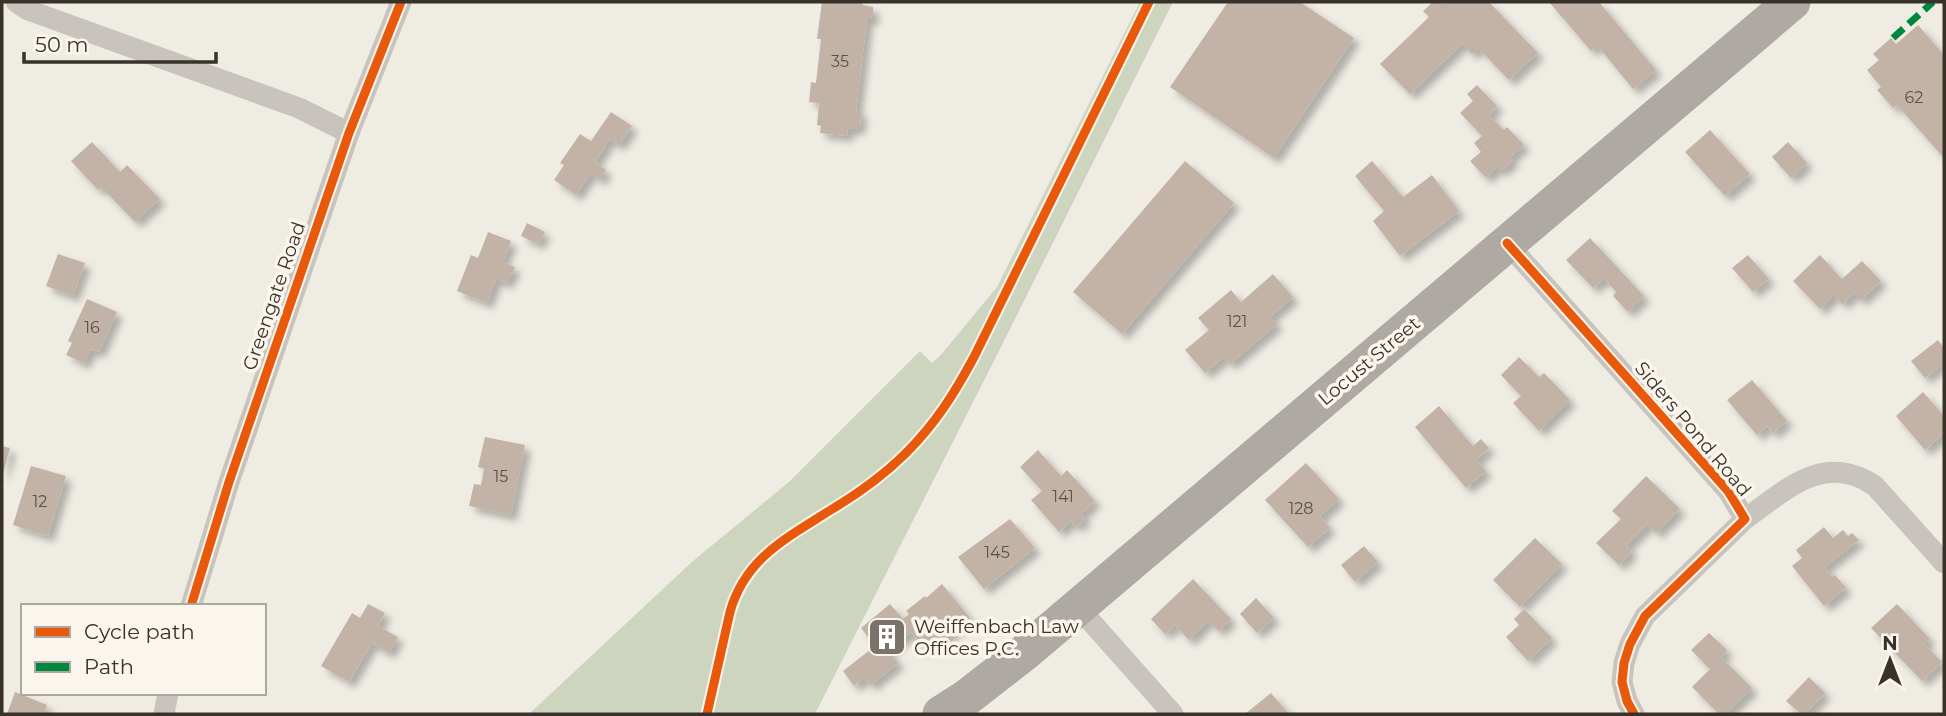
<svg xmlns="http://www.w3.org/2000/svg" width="1946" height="716" font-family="Montserrat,sans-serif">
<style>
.green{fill:#cdd5be}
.building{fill:#c2b3a6;filter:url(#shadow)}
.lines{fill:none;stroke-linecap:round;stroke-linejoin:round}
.street{stroke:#c8c3bc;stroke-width:21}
.highway{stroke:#aeaaa3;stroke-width:37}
.quiet{stroke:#00873e;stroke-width:7;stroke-dasharray:14 7;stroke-linecap:butt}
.cycleway-casing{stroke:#faf6ed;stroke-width:13}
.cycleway{stroke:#e8590c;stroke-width:9}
.labels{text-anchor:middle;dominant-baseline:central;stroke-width:7;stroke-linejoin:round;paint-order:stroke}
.number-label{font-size:16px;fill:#5b5249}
.street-label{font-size:19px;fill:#39322a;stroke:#faf6ed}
.poi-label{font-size:19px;fill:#39322a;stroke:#faf6ed;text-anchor:start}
</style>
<defs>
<filter id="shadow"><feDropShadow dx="6" dy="6" stdDeviation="3.5" flood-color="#0004"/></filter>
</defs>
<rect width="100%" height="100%" fill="#efece4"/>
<!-- green -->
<polygon class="green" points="1140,2 1173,2 1002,345 815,714 529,714 693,561 789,482 920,351 932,363 940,356 997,287"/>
<!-- building -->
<g class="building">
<polygon points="822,2 861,2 863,5 873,7 873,19 867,19 856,111 861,111 860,125 856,129 848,129 847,136 820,133 821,126 817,125 819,103 809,102 811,82 816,83 821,39 817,39"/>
<polygon points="1228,2 1300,2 1354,38 1274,158 1170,87"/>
<polygon points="1433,2 1440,2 1442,4 1445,2 1489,2 1538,53 1509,80 1478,48 1472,54 1462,44 1410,94 1380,64 1429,17 1423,11"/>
<polygon points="1549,2 1599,2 1656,70 1633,89 1597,45 1591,51"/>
<polygon points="1918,25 1944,55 1944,158 1897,105 1893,108 1877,90 1881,87 1867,70 1879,60 1873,54 1891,38 1896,44"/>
<polygon points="1477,85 1497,106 1489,115 1504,130 1507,127 1524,145 1510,157 1513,160 1501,171 1497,167 1486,178 1470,161 1481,152 1474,143 1482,136 1460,113 1473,101 1467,94"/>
<polygon points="611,112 632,126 619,145 610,139 595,162 606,170 600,180 591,173 576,195 554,180 564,165 560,163 580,134 591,141"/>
<polygon points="1710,130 1750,174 1725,196 1685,152"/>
<polygon points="92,142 120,172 127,165 160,199 135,222 101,187 98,190 71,161"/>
<polygon points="1788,142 1807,163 1791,178 1772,157"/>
<polygon points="1185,161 1234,203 1122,334 1073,292"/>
<polygon points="1372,161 1403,197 1432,175 1459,211 1400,256 1373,221 1384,211 1355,176"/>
<polygon points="527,223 545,232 538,244 521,236"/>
<polygon points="488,232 511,241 503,262 515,267 507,283 496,279 487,303 457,291 471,255 478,258"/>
<polygon points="1590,238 1644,296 1628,312 1613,296 1616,292 1604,278 1593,288 1566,260"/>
<polygon points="58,254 85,263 73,296 46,286"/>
<polygon points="1748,255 1769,279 1753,292 1732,268"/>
<polygon points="1820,255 1842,279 1862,261 1881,281 1861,300 1854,293 1842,304 1834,295 1820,309 1793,281"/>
<polygon points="1273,274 1293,297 1270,317 1277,324 1230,364 1224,357 1205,373 1185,350 1209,330 1198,318 1231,290 1241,302"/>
<polygon points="87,299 117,312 99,352 91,349 84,363 66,355 72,343 68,341"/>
<polygon points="1938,340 1944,348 1944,363 1925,378 1911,361"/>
<polygon points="1519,357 1539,377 1544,373 1570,400 1539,431 1513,403 1521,396 1501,375"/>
<polygon points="1752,380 1787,421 1773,433 1767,426 1757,435 1727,400"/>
<polygon points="1923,392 1944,416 1944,433 1925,450 1896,416"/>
<polygon points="1439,406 1473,446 1481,439 1489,448 1476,460 1486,471 1466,488 1415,427"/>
<polygon points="485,437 525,445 511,515 469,506 474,484 481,485 484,469 478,467"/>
<polygon points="2,446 10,448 3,474 2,474"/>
<polygon points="1038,450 1061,476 1067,470 1095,501 1081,514 1085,519 1076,527 1071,521 1059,532 1031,500 1042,491 1020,467"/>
<polygon points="1306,463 1339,499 1320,516 1330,528 1308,547 1265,500"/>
<polygon points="31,466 66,476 48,536 13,525"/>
<polygon points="1646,476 1680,509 1656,533 1648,524 1626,546 1632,551 1619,565 1596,543 1621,519 1612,511"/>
<polygon points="1010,519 1035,548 984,589 958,557"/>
<polygon points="1824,527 1833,538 1843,530 1848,536 1852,533 1859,540 1825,567 1832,577 1835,575 1846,588 1824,606 1792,566 1802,558 1796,550"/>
<polygon points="1535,538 1562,564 1520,607 1493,580"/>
<polygon points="1364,546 1378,562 1355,582 1341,565"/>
<polygon points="1193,579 1231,619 1219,631 1208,621 1189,640 1175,625 1165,634 1151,619"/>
<polygon points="942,584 970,618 937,644 934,641 924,649 911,632 888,650 898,663 871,685 864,678 854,686 843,671 875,646 861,628 890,604 903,619 909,614 906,611 925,596 926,598"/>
<polygon points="1256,598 1274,618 1257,633 1240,614"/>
<polygon points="368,604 385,613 378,626 398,637 389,653 372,643 349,682 321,666 352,613 360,618"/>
<polygon points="1897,604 1930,639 1924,644 1942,662 1922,681 1871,628"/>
<polygon points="1524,609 1552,638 1528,661 1506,637 1519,625 1514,619"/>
<polygon points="1709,633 1727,650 1721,657 1752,688 1726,714 1719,714 1692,687 1710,669 1691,650"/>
<polygon points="1809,677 1825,693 1805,714 1801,714 1786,701"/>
<polygon points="15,692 47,705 44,714 7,714"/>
<polygon points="1271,693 1289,714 1245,714"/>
</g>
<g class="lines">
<!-- street -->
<g class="street">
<polyline points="16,2 28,10 299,108 349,133"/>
<polyline points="1507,243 1728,491 1745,519 1645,616 1630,644 1624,663 1622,682 1627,701 1634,714"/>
<path d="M1745 519C1786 490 1824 451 1875 486L1944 563"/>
<polyline points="191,606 229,482 349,133 401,2"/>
<polyline points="1078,607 1173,714"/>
<polyline points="164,714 168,693"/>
</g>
<!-- highway -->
<polyline class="highway" points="941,714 966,698 1024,653 1792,2"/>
<!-- quiet -->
<polyline class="quiet" points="1893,38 1933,2"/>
<defs>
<g id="cycleway">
<polyline points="1507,243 1728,491 1745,519 1645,616 1630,644 1624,663 1622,682 1627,701 1634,714"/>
<polyline points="191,606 229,482 349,133 401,2"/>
<path d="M707 714 730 612C745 559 785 539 829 511 856 495 883 476 906 453 936 423 954 394 974 357L1149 2"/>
</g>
</defs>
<!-- cycleway casing -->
<use href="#cycleway" class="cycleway-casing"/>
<!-- cycleway -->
<use href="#cycleway" class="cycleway"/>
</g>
<!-- icons -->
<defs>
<symbol id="building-square" viewBox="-11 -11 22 22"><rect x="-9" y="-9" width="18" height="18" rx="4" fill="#79736b" stroke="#faf6ed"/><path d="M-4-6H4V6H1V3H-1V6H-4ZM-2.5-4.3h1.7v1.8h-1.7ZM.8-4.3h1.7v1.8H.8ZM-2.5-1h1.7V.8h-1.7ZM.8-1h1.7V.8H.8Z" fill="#fff"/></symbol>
</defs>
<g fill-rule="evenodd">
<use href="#building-square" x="865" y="615" width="44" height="44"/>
</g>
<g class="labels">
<!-- number labels -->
<g class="number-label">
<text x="840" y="61">35</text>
<text x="1914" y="97">62</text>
<text x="1237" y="321">121</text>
<text x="92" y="327">16</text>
<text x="501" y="476">15</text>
<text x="1063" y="496">141</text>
<text x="40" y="501">12</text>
<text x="1301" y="508">128</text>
<text x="997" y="552">145</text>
</g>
<!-- street labels -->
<g class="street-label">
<text transform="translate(274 296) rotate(-71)">Greengate Road</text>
<text transform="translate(1369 361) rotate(-40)">Locust Street</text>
<text transform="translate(1693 429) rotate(50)">Siders Pond Road</text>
</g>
<!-- poi labels -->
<g class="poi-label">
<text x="914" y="626">Weiffenbach Law<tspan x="914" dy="22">Offices P.C.</tspan></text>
</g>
</g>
<!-- border -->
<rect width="1946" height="716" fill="none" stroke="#39322a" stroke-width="7"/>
<!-- legend -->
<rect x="21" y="604" width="245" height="91" fill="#faf6ed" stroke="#ada89f" stroke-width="2"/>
<rect x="35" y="627" width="35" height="10" fill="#e8590c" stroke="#ada89f" stroke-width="2"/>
<text x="84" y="639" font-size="21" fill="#39322a">Cycle path</text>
<rect x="35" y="662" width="35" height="10" fill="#00873e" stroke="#ada89f" stroke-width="2"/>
<text x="84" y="674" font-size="21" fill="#39322a">Path</text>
<!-- north arrow -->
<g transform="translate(1890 660)" stroke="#faf6ed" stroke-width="5" paint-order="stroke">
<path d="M0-5L12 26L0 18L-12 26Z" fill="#39322a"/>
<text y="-10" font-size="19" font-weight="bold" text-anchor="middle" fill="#39322a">N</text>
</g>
<!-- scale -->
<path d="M24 52v10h192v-10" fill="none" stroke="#39322a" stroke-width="3.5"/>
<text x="35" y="52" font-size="21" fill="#39322a" stroke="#faf6ed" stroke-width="5" paint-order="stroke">50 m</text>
</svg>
